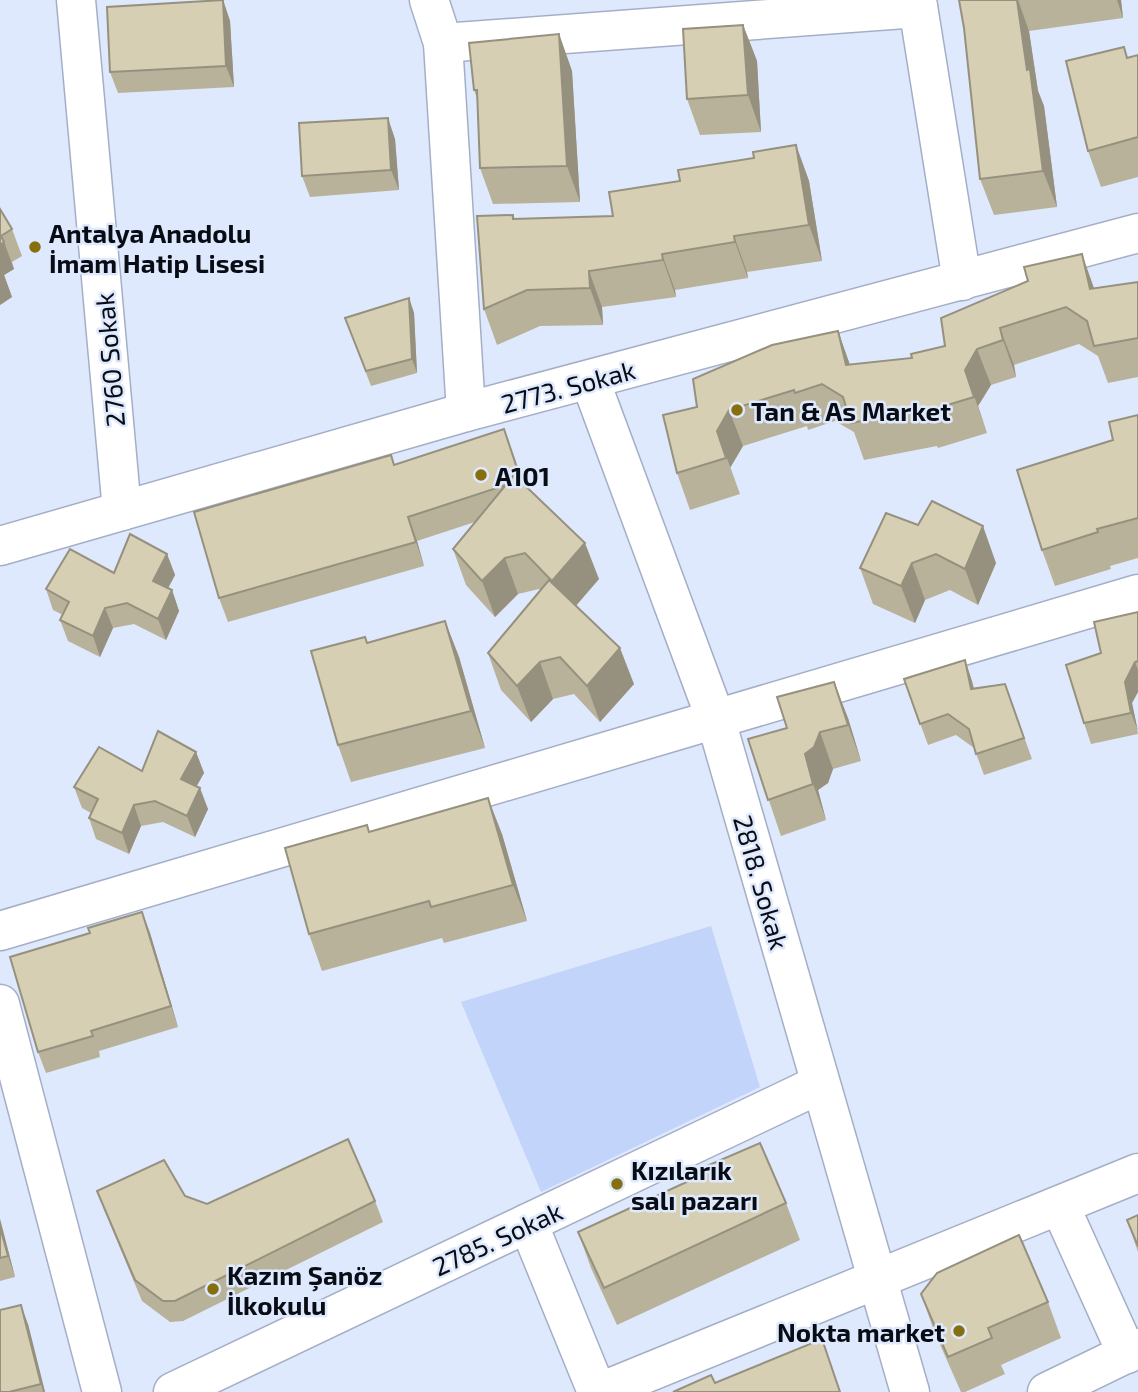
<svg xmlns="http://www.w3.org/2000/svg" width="1138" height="1392" font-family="'Exo 2',sans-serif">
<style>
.park{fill:#c2d4f9}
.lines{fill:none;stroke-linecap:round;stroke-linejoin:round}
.minor-casing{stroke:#a4afc7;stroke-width:41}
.minor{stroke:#fff;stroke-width:38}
.wall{fill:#b8b29b}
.shaded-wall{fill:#96917e}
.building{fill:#d6cfb4;stroke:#96917e;stroke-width:2}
.poi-dot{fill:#866f0f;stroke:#dfe9fd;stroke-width:2.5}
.labels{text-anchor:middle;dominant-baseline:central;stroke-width:5;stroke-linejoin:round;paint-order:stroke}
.poi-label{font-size:26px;font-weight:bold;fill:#080c14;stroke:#dfe9fd;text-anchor:start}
.street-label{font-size:26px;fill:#080c14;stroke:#dfe9fd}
</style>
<rect width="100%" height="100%" fill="#dfe9fd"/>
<!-- park -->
<polygon class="park" points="711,926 760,1087 541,1192 461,1002"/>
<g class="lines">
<defs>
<g id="minor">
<polyline points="76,0 122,511"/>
<polyline points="429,0 443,43 466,412"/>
<polyline points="917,0 962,281"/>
<polyline points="443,43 918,8"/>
<polyline points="590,380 715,717 910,1392"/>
<polyline points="0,546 466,412 1138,233"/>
<polyline points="0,931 1138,594"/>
<polyline points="0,1004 102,1392"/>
<polyline points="1060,1206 1127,1354"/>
<polyline points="528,1223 597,1392"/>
<polyline points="173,1392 820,1084"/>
<polyline points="600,1392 1138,1173"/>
<polyline points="1047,1392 1138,1348"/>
</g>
</defs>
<!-- minor casing -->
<use href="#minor" class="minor-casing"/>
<!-- minor -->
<use href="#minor" class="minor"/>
</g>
<!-- wall -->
<g class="wall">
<polygon points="223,0 230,21 234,87 118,93 110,72"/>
<polygon points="959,0 1121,0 1123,18 1029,31 1038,91 1044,106 1057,207 994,215 980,179 964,28"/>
<polygon points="743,25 757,61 761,132 700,135 687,99"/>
<polygon points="559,34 572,71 580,202 493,204 480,168 478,101 474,90"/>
<polygon points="1124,47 1128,58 1138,55 1138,177 1101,187 1088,151"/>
<polygon points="395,139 399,190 310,197 302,176"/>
<polygon points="796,145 809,181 822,261 747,272 748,278 675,290 676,297 602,307 603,325 540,326 497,345 484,309 513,215 515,219 613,216 680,181"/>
<polygon points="0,209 12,229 22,256 12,262 14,269 4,275 12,297 0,305"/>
<polygon points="1138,282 1138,377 1108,383 1098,356 1079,344 1014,365 1016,377 991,385 978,406 987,433 938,448 937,446 864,460 854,432 835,421 808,430 807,426 743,446 730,468 740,494 690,510 677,473 697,407 838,331 850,365 912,358 1094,288"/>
<polygon points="409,298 414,313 417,373 371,386 345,318"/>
<polygon points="1138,415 1138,558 1110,566 1111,569 1055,586 1042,550 1113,440"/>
<polygon points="513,453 523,484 599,579 576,606 634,684 600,722 574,694 553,699 531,722 501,690 488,653 540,590 539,589 518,594 495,617 466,585 453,549 475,522 417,541 424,566 228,622 219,598 394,465"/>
<polygon points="886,513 996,563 978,605 950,590 925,600 915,623 873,604 860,568"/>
<polygon points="167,554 175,575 168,589 172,590 179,611 166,640 134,624 113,628 100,657 68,641 60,620 63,615 53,610 46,589 114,573"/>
<polygon points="1138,612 1138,692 1132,703 1138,734 1091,744 1084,723 1101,653"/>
<polygon points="445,621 459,657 485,748 351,782 338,745 367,643"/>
<polygon points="965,660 974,688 1005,684 1032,759 984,775 974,748 956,735 928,745 904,679"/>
<polygon points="848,718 861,761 833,769 828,783 818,790 826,820 781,836 748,739"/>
<polygon points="196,752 204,773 196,786 208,809 195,837 163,822 141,826 129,854 96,839 89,818 91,813 82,808 74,787 142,771"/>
<polygon points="369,832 502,834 527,921 444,943 442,938 322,971 309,934"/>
<polygon points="142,912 150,933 178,1027 99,1051 100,1057 46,1073 38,1052 90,933"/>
<polygon points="97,1191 185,1196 207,1204 375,1201 383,1222 183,1321 170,1322 142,1301 105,1212"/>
<polygon points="786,1203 800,1240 617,1325 591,1268 578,1232"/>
<polygon points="1138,1215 1138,1252 1127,1220"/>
<polygon points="0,1219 15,1277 0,1281"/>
<polygon points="921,1294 1048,1302 1061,1338 1001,1365 1005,1374 965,1392 961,1392 934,1331"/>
<polygon points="28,1324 45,1392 0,1392"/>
</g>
<!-- shaded-wall -->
<g class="shaded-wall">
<polygon points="223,0 230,21 234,87 226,66"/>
<polygon points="1017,0 1018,0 1029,31 1038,91 1044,106 1057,207 1043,171"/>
<polygon points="1117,0 1121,0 1123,18"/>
<polygon points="743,25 757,61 761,132 748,95"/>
<polygon points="559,34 572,71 580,202 567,166"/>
<polygon points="388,118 395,139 399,190 391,170"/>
<polygon points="796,145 809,181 822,261 809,225"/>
<polygon points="734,236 747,272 748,278 735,242"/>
<polygon points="4,242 14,269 4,275 12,297 0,305 0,245"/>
<polygon points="662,254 675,290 676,297 663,260"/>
<polygon points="1082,254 1095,291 1090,289"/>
<polygon points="589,271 602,307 603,325 590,288"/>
<polygon points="409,298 414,313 417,373 412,359"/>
<polygon points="1000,328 1014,365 1016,377 1003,340"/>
<polygon points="838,331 851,368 846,365"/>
<polygon points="977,349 991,385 978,406 987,433 965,370"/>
<polygon points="729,410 743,446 730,468 740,494 717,431"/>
<polygon points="408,517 417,541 424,566 416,542"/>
<polygon points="983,526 996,563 978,605 965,569"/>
<polygon points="585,543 599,579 565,618 552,581"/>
<polygon points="167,554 175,575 160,602 153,581"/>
<polygon points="505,558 518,594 495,617 482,581"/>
<polygon points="912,563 925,600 915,623 901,586"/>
<polygon points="172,590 179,611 166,640 158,619"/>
<polygon points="105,608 113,628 100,657 93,636"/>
<polygon points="445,621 459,657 485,748 471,711"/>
<polygon points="620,648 634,684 600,722 587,686"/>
<polygon points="965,660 972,681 978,710 971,689"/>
<polygon points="540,662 553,699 531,722 517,686"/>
<polygon points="1135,662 1138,670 1138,692 1132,703 1138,731 1131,713 1125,682"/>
<polygon points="834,682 848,718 861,761 848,725"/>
<polygon points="820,732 833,769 828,783 818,790 826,820 813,784 805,754"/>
<polygon points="196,752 204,773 189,800 181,779"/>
<polygon points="200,788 208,809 195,837 187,816"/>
<polygon points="488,798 502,834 527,921 513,885"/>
<polygon points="134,805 141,826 129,854 122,833"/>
<polygon points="142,912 150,933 178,1027 171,1006"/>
<polygon points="0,1219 15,1277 8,1256 0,1227"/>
<polygon points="21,1305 28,1324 45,1392 43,1392 41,1384"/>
</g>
<!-- building -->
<g class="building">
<polygon points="223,0 226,66 110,72 107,7"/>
<polygon points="959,0 1017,0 1027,70 1030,69 1043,171 980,179 964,28"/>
<polygon points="743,25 748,95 687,99 683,29"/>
<polygon points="559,34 567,166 480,168 477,90 474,90 469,43"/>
<polygon points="1124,47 1127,58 1138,55 1138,137 1088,151 1066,61"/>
<polygon points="388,118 391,170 302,176 299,123"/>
<polygon points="796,145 809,225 734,236 735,242 662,254 663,260 589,271 590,288 527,290 484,309 477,216 513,215 513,219 613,216 609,192 680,181 678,170 754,158 753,152"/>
<polygon points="0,209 12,229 1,236 4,242 0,245"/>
<polygon points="1082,254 1090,289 1138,282 1138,338 1094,346 1087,321 1066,307 1000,328 1003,340 977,349 965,370 974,397 924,412 924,409 851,423 843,397 822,384 795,393 794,390 729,410 717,431 726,458 677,473 663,415 697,407 693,379 772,345 838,331 846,365 912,358 911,354 945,346 941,318 1028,281 1024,267"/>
<polygon points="409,298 412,359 366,371 345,318"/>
<polygon points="1138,415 1138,518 1097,529 1098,532 1042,550 1017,470 1113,440 1109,422"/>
<polygon points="504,429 521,480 519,480 514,475 506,485 408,517 416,542 219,598 194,512 391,455 394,465"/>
<polygon points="514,475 585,543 552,581 525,553 505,558 482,581 453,549"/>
<polygon points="932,501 983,526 965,569 936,554 912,563 901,586 860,568 886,513 918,525"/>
<polygon points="130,534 167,554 153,581 172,590 158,619 127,603 105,608 93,636 60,620 69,602 46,589 70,549 114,573"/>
<polygon points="549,580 620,648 587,686 560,657 540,662 517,686 488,653"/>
<polygon points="1138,612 1138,661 1135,662 1125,682 1131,713 1084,723 1066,665 1101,653 1094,622"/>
<polygon points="445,621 471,711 338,745 311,651 365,637 367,643"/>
<polygon points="965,660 971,689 1005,684 1024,738 976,754 969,729 948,714 920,724 904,679"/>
<polygon points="834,682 848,725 820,732 814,747 805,754 813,784 768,800 748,739 787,728 777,697"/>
<polygon points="158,731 196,752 181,779 200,788 187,816 155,801 134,805 122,833 89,818 98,799 74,787 99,747 142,771"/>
<polygon points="488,798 513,885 431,907 429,901 309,934 285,848 367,825 369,832"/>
<polygon points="142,912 171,1006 91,1031 93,1036 38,1052 10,957 90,933 88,928"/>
<polygon points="348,1139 375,1201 175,1301 163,1301 135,1280 97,1191 164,1160 185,1196 207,1204"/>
<polygon points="760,1143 786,1203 604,1288 578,1232 691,1180 688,1174"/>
<polygon points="1138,1215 1138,1246 1127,1220"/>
<polygon points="0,1227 8,1256 0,1258"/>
<polygon points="1019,1235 1048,1302 988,1328 992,1338 948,1357 921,1294 937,1273"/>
<polygon points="21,1305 41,1384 9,1392 0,1392 0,1310"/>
<polygon points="822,1339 840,1392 673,1392 711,1375 715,1383"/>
</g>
<!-- markers -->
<g class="poi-dot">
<circle cx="35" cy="247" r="7"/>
<circle cx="737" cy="410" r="7"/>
<circle cx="481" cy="475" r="7"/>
<circle cx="617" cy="1184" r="7"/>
<circle cx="213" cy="1289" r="7"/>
<circle cx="959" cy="1331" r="7"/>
</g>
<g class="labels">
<!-- poi labels -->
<g class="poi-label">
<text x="49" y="232">Antalya Anadolu<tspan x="49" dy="30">İmam Hatip Lisesi</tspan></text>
<text x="751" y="410">Tan &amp; As Market</text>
<text x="495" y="475">A101</text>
<text x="631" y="1169">Kızılarık<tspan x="631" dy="30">salı pazarı</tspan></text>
<text x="227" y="1274">Kazım Şanöz<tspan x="227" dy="30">İlkokulu</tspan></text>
<text x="945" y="1331" text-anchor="end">Nokta market</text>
</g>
<!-- street labels -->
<g class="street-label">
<text transform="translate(109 360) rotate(-95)">2760 Sokak</text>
<text transform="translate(568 386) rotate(-15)">2773. Sokak</text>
<text transform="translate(762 882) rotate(74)">2818. Sokak</text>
<text transform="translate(497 1238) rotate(-25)">2785. Sokak</text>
</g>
</g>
</svg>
